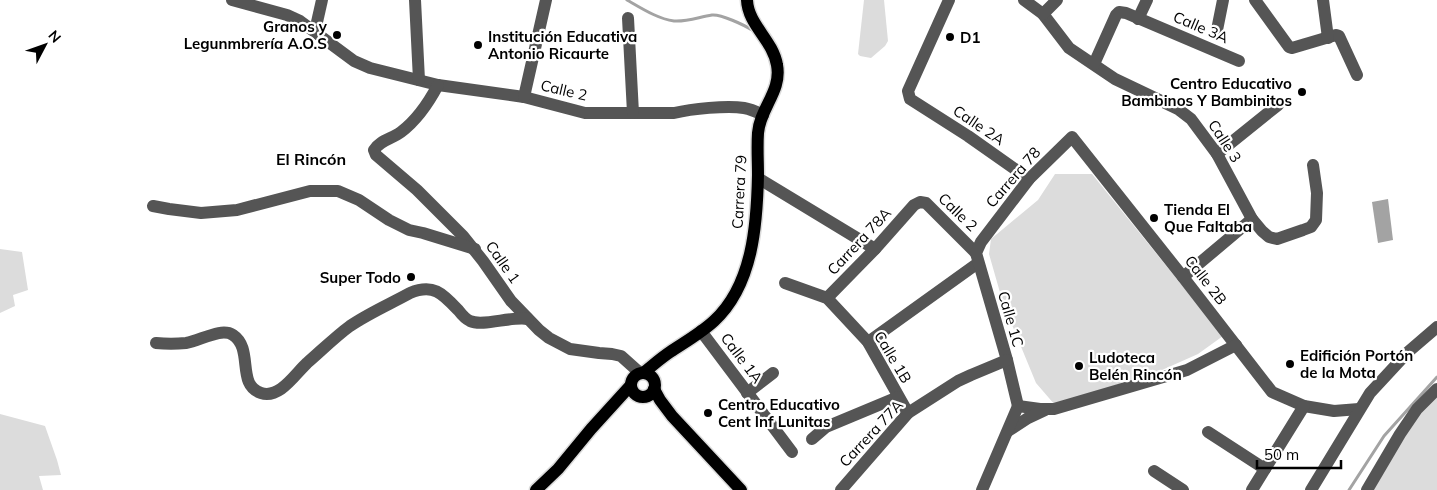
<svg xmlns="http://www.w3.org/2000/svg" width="1437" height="490" font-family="Mulish,sans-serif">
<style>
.green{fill:#dcdcdc}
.water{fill:#a3a3a3}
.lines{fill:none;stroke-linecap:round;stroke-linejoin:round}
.stream{stroke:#a3a3a3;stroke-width:3}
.major-casing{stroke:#dbdbdb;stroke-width:15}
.minor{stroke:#555;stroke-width:12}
.major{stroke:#000;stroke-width:12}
.poi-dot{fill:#000;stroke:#fff;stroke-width:2}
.labels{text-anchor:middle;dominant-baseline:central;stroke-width:4.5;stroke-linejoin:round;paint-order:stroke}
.poi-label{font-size:15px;font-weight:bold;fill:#000;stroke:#fff;text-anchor:start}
.street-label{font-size:15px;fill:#000;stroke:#fff}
.neighbourhood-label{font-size:16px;font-weight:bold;fill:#000;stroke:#fff}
</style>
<rect width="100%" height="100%" fill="#fff"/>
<!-- green -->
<g class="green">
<polygon points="864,0 884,0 888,41 885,46 871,58 860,56 858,54"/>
<polygon points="1055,174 1092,174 1223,336 1198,354 1162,370 1055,405 1036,383 1003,303 989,254 991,239 1038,200"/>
<polygon points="0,249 22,252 28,290 13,295 15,306 0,313"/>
<polygon points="1437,389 1437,490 1367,490"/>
<polygon points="0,414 45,426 57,460 61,475 39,476 43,490 0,490"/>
</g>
<!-- water -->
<polygon class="water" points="1388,199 1393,240 1378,243 1372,202"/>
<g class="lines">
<!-- stream -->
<g class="stream">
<path d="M627 0C641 8 658 19 674 21 687 22 699 17 712 15 721 14 744 25 752 30"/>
<polyline points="1349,490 1384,436 1437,377"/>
</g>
<defs>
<g id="major">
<circle cx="643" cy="385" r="12"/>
<path d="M643 373C652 366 661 358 670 352 685 342 701 333 714 321 753 285 757 224 758 175 758 161 757 147 758 133 760 108 782 91 777 65 773 40 748 25 747 0"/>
<polyline points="654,389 660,400 672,416 741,490"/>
<polyline points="536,490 558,469 591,429 631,385"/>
</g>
</defs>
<!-- major casing -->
<use href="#major" class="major-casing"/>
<!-- minor -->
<g class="minor">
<path d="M232 0 287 15 300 21 354 61 370 68 438 85 524 97 585 113H674C691 109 727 105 744 108 750 109 757 112 763 115"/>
<polyline points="415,0 419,80"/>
<polyline points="949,0 908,91 910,99 968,136 1029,179"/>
<polyline points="1024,0 1043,14 1069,48 1115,79 1178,109 1191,119 1217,154 1252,219 1262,231 1269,237 1277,239 1303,230 1311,227 1316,220 1317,193 1313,165"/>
<polyline points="1255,0 1289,47 1292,48 1336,35 1339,36 1357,75"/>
<polyline points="1323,0 1328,38"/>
<polyline points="1043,14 1057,0"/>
<polyline points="628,18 633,113"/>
<polyline points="1138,19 1147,0"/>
<polyline points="1217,30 1223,0"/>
<polyline points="315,31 322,0"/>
<polyline points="1094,64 1116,15 1119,12 1126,13 1239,61"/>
<path d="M438 85C429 102 417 120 401 132 392 139 380 140 374 150L376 155 417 190 463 236 483 261 511 301 539 330 549 338 570 349 599 353 612 354 621 356 640 373"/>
<polyline points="524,97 546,0"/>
<polyline points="1217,154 1278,105"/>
<polyline points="758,178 875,249"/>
<polyline points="153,206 169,209 201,213 237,210 310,191 338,191 359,200 389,220 409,230 423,233 475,249"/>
<polyline points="1183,277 1252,219"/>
<polyline points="785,283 827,298 868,342 908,413"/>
<polyline points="827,298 875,249 914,205 920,202 926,203 976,253"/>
<polyline points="701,331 792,452"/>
<polyline points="868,342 978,263"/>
<path d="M156 343C166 344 176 344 186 343 200 341 221 327 233 335 254 349 236 385 261 393 280 399 295 374 307 363 321 351 335 337 350 326 369 313 390 304 410 293 434 283 443 294 459 311 462 315 466 319 470 321 483 327 511 316 528 319"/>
<polyline points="747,393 773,373"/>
<polyline points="1018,406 1007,360 976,253 981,242 1029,179 1072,137 1183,277 1272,392 1304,406 1334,411 1359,409"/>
<polyline points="1018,406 1040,409 1054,409 1187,370 1236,345"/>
<polyline points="1008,431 1028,418 1045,410"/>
<polyline points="1208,432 1265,469"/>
<polyline points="812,439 826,427 898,397"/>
<polyline points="1154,471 1183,490"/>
<polyline points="841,490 908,413 958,381 971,375 1007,360"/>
<polyline points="982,490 1018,406"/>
<polyline points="1252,490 1304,406"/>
<polyline points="1311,490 1370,393 1408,352 1437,327"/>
<polyline points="1367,490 1400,434 1417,409 1437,389"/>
</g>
<!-- major -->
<use href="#major" class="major"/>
</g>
<!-- markers -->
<g class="poi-dot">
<circle cx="337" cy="35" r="5"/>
<circle cx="950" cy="37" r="5"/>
<circle cx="478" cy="45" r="5"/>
<circle cx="1302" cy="92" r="5"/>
<circle cx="1154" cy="218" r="5"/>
<circle cx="411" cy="277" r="5"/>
<circle cx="1290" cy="364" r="5"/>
<circle cx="1079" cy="366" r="5"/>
<circle cx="708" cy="413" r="5"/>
</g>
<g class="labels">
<!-- poi labels -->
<g class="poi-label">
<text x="327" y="26" text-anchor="end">Granos y<tspan x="327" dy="17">Legunmbrería A.O.S</tspan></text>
<text x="488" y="36">Institución Educativa<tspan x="488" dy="17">Antonio Ricaurte</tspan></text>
<text x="960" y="37">D1</text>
<text x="1292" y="83" text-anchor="end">Centro Educativo<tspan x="1292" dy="17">Bambinos Y Bambinitos</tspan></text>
<text x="1164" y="209">Tienda El<tspan x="1164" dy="17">Que Faltaba</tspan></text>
<text x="401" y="277" text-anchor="end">Super Todo</text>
<text x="1300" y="355">Edifición Portón<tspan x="1300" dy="17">de la Mota</tspan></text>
<text x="1089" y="357">Ludoteca<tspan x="1089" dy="17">Belén Rincón</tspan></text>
<text x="718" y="404">Centro Educativo<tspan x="718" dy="17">Cent Inf Lunitas</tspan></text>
</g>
<!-- street labels -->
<g class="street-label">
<text transform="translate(1201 27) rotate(23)">Calle 3A</text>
<text transform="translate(564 90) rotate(13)">Calle 2</text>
<text transform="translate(979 125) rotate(34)">Calle 2A</text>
<text transform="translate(1225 141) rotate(57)">Calle 3</text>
<text transform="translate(1013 177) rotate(-49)">Carrera 78</text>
<text transform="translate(739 192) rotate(-87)">Carrera 79</text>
<text transform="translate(958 212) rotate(44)">Calle 2</text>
<text transform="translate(859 241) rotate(-47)">Carrera 78A</text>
<text transform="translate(503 262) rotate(55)">Calle 1</text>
<text transform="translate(1206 280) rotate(52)">Calle 2B</text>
<text transform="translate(1011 319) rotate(74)">Calle 1C</text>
<text transform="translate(893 357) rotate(59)">Calle 1B</text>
<text transform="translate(742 358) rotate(53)">Calle 1A</text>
<text transform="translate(871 433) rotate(-47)">Carrera 77A</text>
</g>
<!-- neighbourhood labels -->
<g class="neighbourhood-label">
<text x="311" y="159">El Rincón</text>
</g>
</g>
<!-- north arrow -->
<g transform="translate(45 45) rotate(49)" stroke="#ffffff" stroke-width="4" paint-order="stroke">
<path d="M0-4L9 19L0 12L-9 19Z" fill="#000000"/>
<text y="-8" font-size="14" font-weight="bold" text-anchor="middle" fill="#000000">N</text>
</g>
<!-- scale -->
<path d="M1257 460v8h84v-8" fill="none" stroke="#000000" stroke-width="2.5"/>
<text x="1264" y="460" font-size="15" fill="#000000" stroke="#ffffff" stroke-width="4" paint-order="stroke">50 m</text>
</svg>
